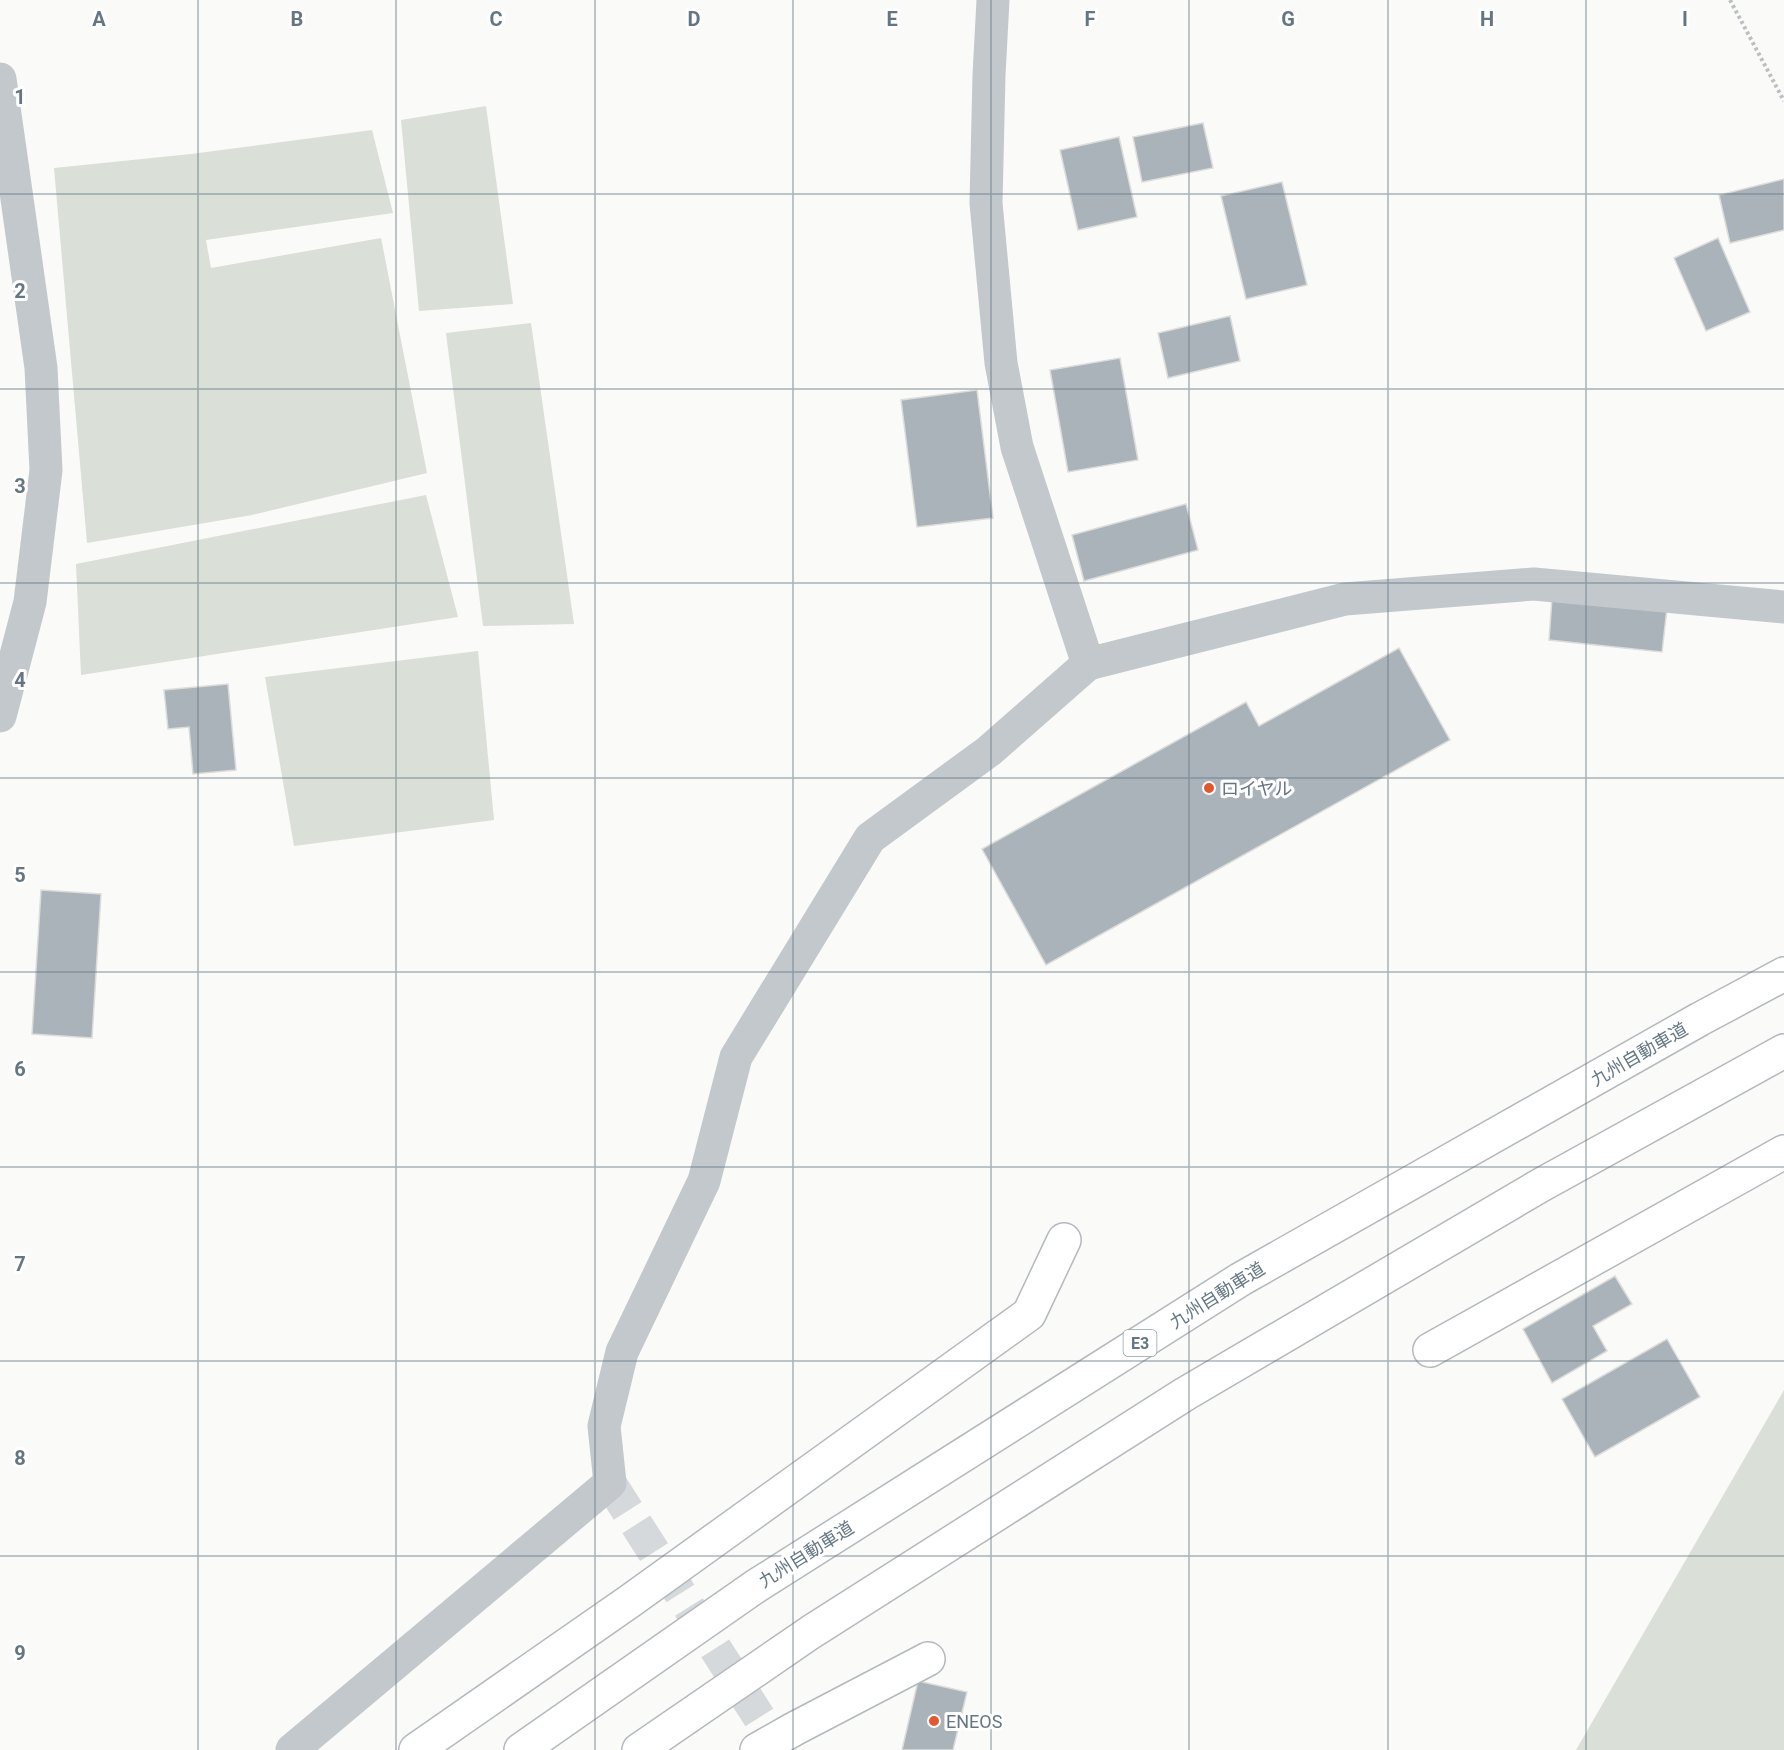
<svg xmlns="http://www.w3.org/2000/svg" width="1784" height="1750" font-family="Roboto,'Noto Sans JP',sans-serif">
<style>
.green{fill:#dadfd7}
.building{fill:#aab3b9;stroke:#dcdcda;stroke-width:1.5}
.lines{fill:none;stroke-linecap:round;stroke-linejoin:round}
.minor-tunnel{stroke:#d5d9db;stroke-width:33;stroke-dasharray:33 16;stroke-linecap:butt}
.motorway-casing{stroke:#b4b9bd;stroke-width:36}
.path{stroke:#bbbfc2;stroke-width:4;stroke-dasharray:3 3;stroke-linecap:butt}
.minor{stroke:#c3c8cc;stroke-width:33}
.tertiary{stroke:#c3c8cc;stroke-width:33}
.motorway{stroke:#fff;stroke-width:33}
.grid{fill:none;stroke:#657683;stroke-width:1.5;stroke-opacity:0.55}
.poi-dot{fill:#e4572e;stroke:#fff;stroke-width:2}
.labels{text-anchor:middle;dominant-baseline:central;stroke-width:6;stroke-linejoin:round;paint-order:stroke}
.shield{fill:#fff;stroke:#939fa8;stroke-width:1.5}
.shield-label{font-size:16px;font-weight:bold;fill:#657683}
.poi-label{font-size:18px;fill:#657683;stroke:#fff;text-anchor:start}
.street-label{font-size:18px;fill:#657683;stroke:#fff}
.grid-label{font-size:20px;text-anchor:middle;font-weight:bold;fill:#657683;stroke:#fff;stroke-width:6;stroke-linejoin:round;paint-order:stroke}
</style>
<rect width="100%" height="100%" fill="#fafaf8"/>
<!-- green -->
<g class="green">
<polygon points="486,106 513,304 419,311 401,120"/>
<polygon points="372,130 393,213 206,240 211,268 381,238 427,473 252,515 87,543 54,168 191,154"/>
<polygon points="531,323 574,624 483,626 446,333"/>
<polygon points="426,495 458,617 81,675 76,564"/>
<polygon points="478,651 494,820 294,846 265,677"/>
<polygon points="1784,1390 1784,1750 1576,1750"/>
</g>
<!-- building -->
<g class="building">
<polygon points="1203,123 1213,168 1142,182 1133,137"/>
<polygon points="1119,137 1137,217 1078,230 1060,150"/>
<polygon points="1784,179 1784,230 1730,243 1719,195"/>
<polygon points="1282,182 1307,285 1246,299 1221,196"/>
<polygon points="1718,238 1750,312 1706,331 1674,258"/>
<polygon points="1230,316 1240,361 1168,378 1158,333"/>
<polygon points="1120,358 1138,460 1068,472 1050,370"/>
<polygon points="977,390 993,518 917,527 901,400"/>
<polygon points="1186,504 1198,550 1084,581 1072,535"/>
<polygon points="1552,598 1667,608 1662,652 1549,640"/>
<polygon points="1399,648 1450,740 1046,965 982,849 1246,702 1259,726"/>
<polygon points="228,684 236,770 193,774 189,727 168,729 164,690"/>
<polygon points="41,890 101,894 92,1038 32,1034"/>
<polygon points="1615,1276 1632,1304 1593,1326 1607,1351 1552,1383 1523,1329"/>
<polygon points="1667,1339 1700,1397 1595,1457 1562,1399"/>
<polygon points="918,1681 967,1692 953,1750 902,1750"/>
</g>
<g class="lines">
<!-- minor-tunnel -->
<polyline class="minor-tunnel" points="610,1483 780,1750"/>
<defs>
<g id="motorway">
<polyline points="1430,1350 1784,1152"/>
<polyline points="416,1750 630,1601 1029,1314 1064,1240"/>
<polyline points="521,1750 756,1586 1241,1279 1700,1019 1784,974"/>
<polyline points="639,1750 811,1632 1185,1394 1541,1185 1784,1051"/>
<polyline points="757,1750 794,1729 928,1659"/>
</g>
</defs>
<!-- motorway casing -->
<use href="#motorway" class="motorway-casing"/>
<!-- path -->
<polyline class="path" points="1730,0 1784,101"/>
<!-- minor -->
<g class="minor">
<polyline points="993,0 989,75 986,203 1001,363 1017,447 1088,664"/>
<polyline points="292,1750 610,1483 604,1426 622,1352 704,1181 736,1057 870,838 989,751 1088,664 1345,599 1534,584 1784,607"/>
</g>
<!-- tertiary -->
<polyline class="tertiary" points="0,79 41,368 46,470 30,602 0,716"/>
<!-- motorway -->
<use href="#motorway" class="motorway"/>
</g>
<!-- grid -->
<path class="grid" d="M198 0V1750M396 0V1750M595 0V1750M793 0V1750M991 0V1750M1189 0V1750M1388 0V1750M1586 0V1750M0 194H1784M0 389H1784M0 583H1784M0 778H1784M0 972H1784M0 1167H1784M0 1361H1784M0 1556H1784"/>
<!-- markers -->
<g class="poi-dot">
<circle cx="1209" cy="788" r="6"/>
<circle cx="934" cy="1721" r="6"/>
</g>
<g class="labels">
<!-- shield labels -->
<rect class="shield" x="1123.5" y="1330" width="33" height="26" rx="4.5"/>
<g class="shield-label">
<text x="1140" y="1343">E3</text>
</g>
<!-- poi labels -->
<g class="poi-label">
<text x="1221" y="788">ロイヤル</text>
<text x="946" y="1721">ENEOS</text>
</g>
<!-- street labels -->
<g class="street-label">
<text transform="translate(1639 1054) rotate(-30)">九州自動車道</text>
<text transform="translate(1217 1295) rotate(-32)">九州自動車道</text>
<text transform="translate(806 1554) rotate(-32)">九州自動車道</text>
</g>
</g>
<g class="grid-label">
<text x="99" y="26">A</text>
<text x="297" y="26">B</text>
<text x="496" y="26">C</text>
<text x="694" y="26">D</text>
<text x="892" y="26">E</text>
<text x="1090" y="26">F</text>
<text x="1288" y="26">G</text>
<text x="1487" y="26">H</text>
<text x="1685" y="26">I</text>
<text x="20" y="104">1</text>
<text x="20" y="298">2</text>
<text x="20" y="493">3</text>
<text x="20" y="687">4</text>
<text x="20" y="882">5</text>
<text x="20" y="1076">6</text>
<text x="20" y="1271">7</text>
<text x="20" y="1465">8</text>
<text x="20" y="1660">9</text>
</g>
</svg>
